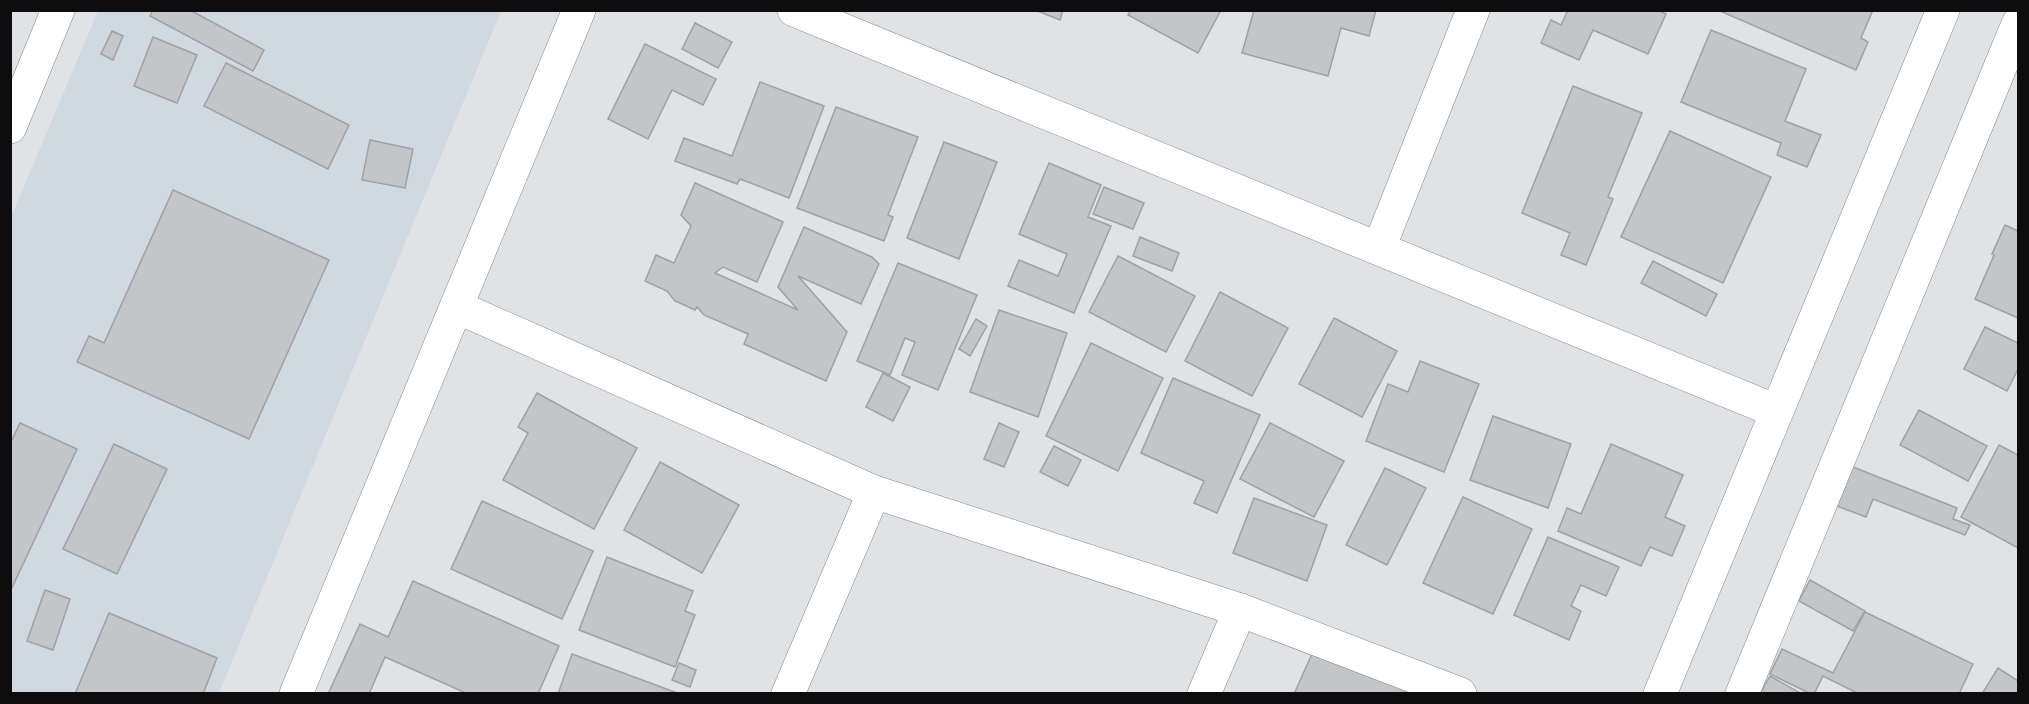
<svg xmlns="http://www.w3.org/2000/svg" width="2029" height="704" font-family="'Work Sans',sans-serif">
<style>
.built{fill:#d0d8e1}
.building{fill:#c3c5c8;stroke:#9fa2a4;stroke-width:1.5}
.lines{fill:none;stroke-linecap:round;stroke-linejoin:round}
.street-casing{stroke:#888a8d;stroke-width:34}
.secondary-casing{stroke:#888a8d;stroke-width:34}
.primary-casing{stroke:#888a8d;stroke-width:34}
.street{stroke:#fff;stroke-width:33}
.secondary{stroke:#fff;stroke-width:33}
.primary{stroke:#fff;stroke-width:33}
</style>
<rect width="100%" height="100%" fill="#e0e2e5"/>
<!-- built -->
<polygon class="built" points="98,11 501,11 219,693 11,694 11,217"/>
<!-- building -->
<g class="building">
<polygon points="153,10 190,10 264,50 253,71 150,16"/>
<polygon points="1035,10 1063,10 1060,20"/>
<polygon points="1131,10 1221,10 1198,53 1128,15"/>
<polygon points="1254,10 1376,10 1369,36 1341,28 1328,76 1242,53"/>
<polygon points="1568,10 1658,10 1666,14 1648,54 1593,30 1579,60 1541,43 1551,20 1561,25"/>
<polygon points="1873,10 1861,38 1868,42 1856,70 1720,11"/>
<polygon points="695,23 732,42 718,68 682,49"/>
<polygon points="1711,30 1806,69 1785,121 1821,135 1807,167 1777,155 1781,143 1681,102"/>
<polygon points="112,31 123,36 113,60 101,54"/>
<polygon points="153,37 197,55 177,103 134,86"/>
<polygon points="645,44 716,79 703,105 672,90 648,139 608,119"/>
<polygon points="226,63 349,125 328,169 204,106"/>
<polygon points="760,82 824,106 789,198 740,179 737,184 675,161 684,138 732,156"/>
<polygon points="1573,86 1642,113 1608,197 1613,199 1586,265 1561,255 1570,233 1522,213"/>
<polygon points="836,107 918,137 888,215 893,217 884,241 797,208"/>
<polygon points="1670,131 1771,177 1723,283 1621,237"/>
<polygon points="370,140 413,149 405,188 362,180"/>
<polygon points="944,142 997,162 959,259 907,238"/>
<polygon points="1049,163 1101,185 1088,217 1111,226 1074,313 1008,286 1019,260 1058,276 1067,254 1019,234"/>
<polygon points="695,183 783,222 757,282 723,267 715,273 798,310 778,287 804,227 872,257 879,264 861,304 798,276 847,332 826,381 744,344 748,334 704,315 697,307 695,310 675,301 667,291 645,281 656,255 674,263 691,226 681,215"/>
<polygon points="1104,187 1144,203 1133,229 1093,214"/>
<polygon points="173,190 329,260 249,439 77,362 89,336 104,343"/>
<polygon points="2005,225 2018,231 2018,318 1975,299 1994,255 1992,254"/>
<polygon points="1140,237 1179,253 1172,271 1133,256"/>
<polygon points="1118,256 1195,296 1166,352 1089,312"/>
<polygon points="1653,261 1717,294 1706,316 1641,283"/>
<polygon points="898,263 977,295 938,390 902,375 915,342 905,338 890,375 857,361"/>
<polygon points="1220,292 1288,328 1252,396 1185,361"/>
<polygon points="999,310 1067,333 1038,417 970,392"/>
<polygon points="1334,318 1397,351 1362,417 1299,384"/>
<polygon points="976,319 987,326 970,356 959,349"/>
<polygon points="1985,327 2018,343 2018,369 2007,391 1964,369"/>
<polygon points="1091,343 1163,378 1118,471 1046,436"/>
<polygon points="1420,361 1479,384 1444,472 1366,441 1388,384 1408,392"/>
<polygon points="883,373 910,387 893,421 866,407"/>
<polygon points="1173,378 1260,415 1217,513 1194,503 1204,481 1141,453"/>
<polygon points="537,393 637,448 594,529 503,480 528,433 518,427"/>
<polygon points="1919,410 1987,446 1968,481 1900,445"/>
<polygon points="1493,416 1571,444 1548,508 1470,480"/>
<polygon points="20,423 77,449 10,592 10,444"/>
<polygon points="999,423 1019,432 1004,467 984,459"/>
<polygon points="1270,423 1344,461 1314,517 1240,479"/>
<polygon points="114,444 167,469 117,574 63,549"/>
<polygon points="1611,444 1683,475 1665,517 1685,526 1672,556 1650,547 1641,566 1558,531 1567,508 1581,514"/>
<polygon points="1999,445 2018,455 2018,548 1961,517"/>
<polygon points="1054,446 1081,460 1068,486 1040,472"/>
<polygon points="660,462 739,505 702,573 624,530"/>
<polygon points="1853,467 1957,508 1953,519 1970,525 1965,535 1873,499 1866,517 1837,506"/>
<polygon points="1385,468 1426,488 1387,565 1346,545"/>
<polygon points="1463,497 1532,529 1493,614 1423,583"/>
<polygon points="1254,498 1327,525 1307,581 1233,553"/>
<polygon points="482,501 593,551 562,619 451,569"/>
<polygon points="1548,537 1619,567 1606,596 1581,585 1571,606 1581,611 1569,640 1514,615"/>
<polygon points="607,557 693,591 685,611 695,615 675,667 579,630"/>
<polygon points="1810,580 1865,611 1853,631 1799,601"/>
<polygon points="413,581 559,646 538,694 468,694 385,657 369,694 328,694 360,624 388,637"/>
<polygon points="45,590 70,599 53,650 27,641"/>
<polygon points="1865,612 1973,664 1959,694 1859,694 1823,676 1814,694 1811,694 1770,674 1782,649 1833,673"/>
<polygon points="109,613 217,658 203,694 75,694"/>
<polygon points="1316,645 1408,686 1405,694 1294,694"/>
<polygon points="572,654 680,694 558,694"/>
<polygon points="679,663 696,670 690,687 672,680"/>
<polygon points="1998,668 2018,681 2018,694 1982,694"/>
<polygon points="1770,676 1802,694 1760,694"/>
</g>
<g class="lines">
<defs>
<g id="street">
<polyline points="794,10 1776,411"/>
<polyline points="1379,248 1473,10"/>
<polyline points="457,307 874,492 1240,610 1460,694"/>
<polyline points="296,694 579,10"/>
<polyline points="788,694 874,492"/>
<polyline points="1204,694 1240,610"/>
</g>
<g id="secondary">
<polyline points="1660,694 1943,10"/>
<polyline points="1742,694 2018,24"/>
</g>
<polyline id="primary" points="10,127 58,10"/>
</defs>
<!-- street casing -->
<use href="#street" class="street-casing"/>
<!-- secondary casing -->
<use href="#secondary" class="secondary-casing"/>
<!-- primary casing -->
<use href="#primary" class="primary-casing"/>
<!-- street -->
<use href="#street" class="street"/>
<!-- secondary -->
<use href="#secondary" class="secondary"/>
<!-- primary -->
<use href="#primary" class="primary"/>
</g>
<!-- border -->
<rect width="2029" height="704" fill="none" stroke="#0d0d0e" stroke-width="24"/>
</svg>
